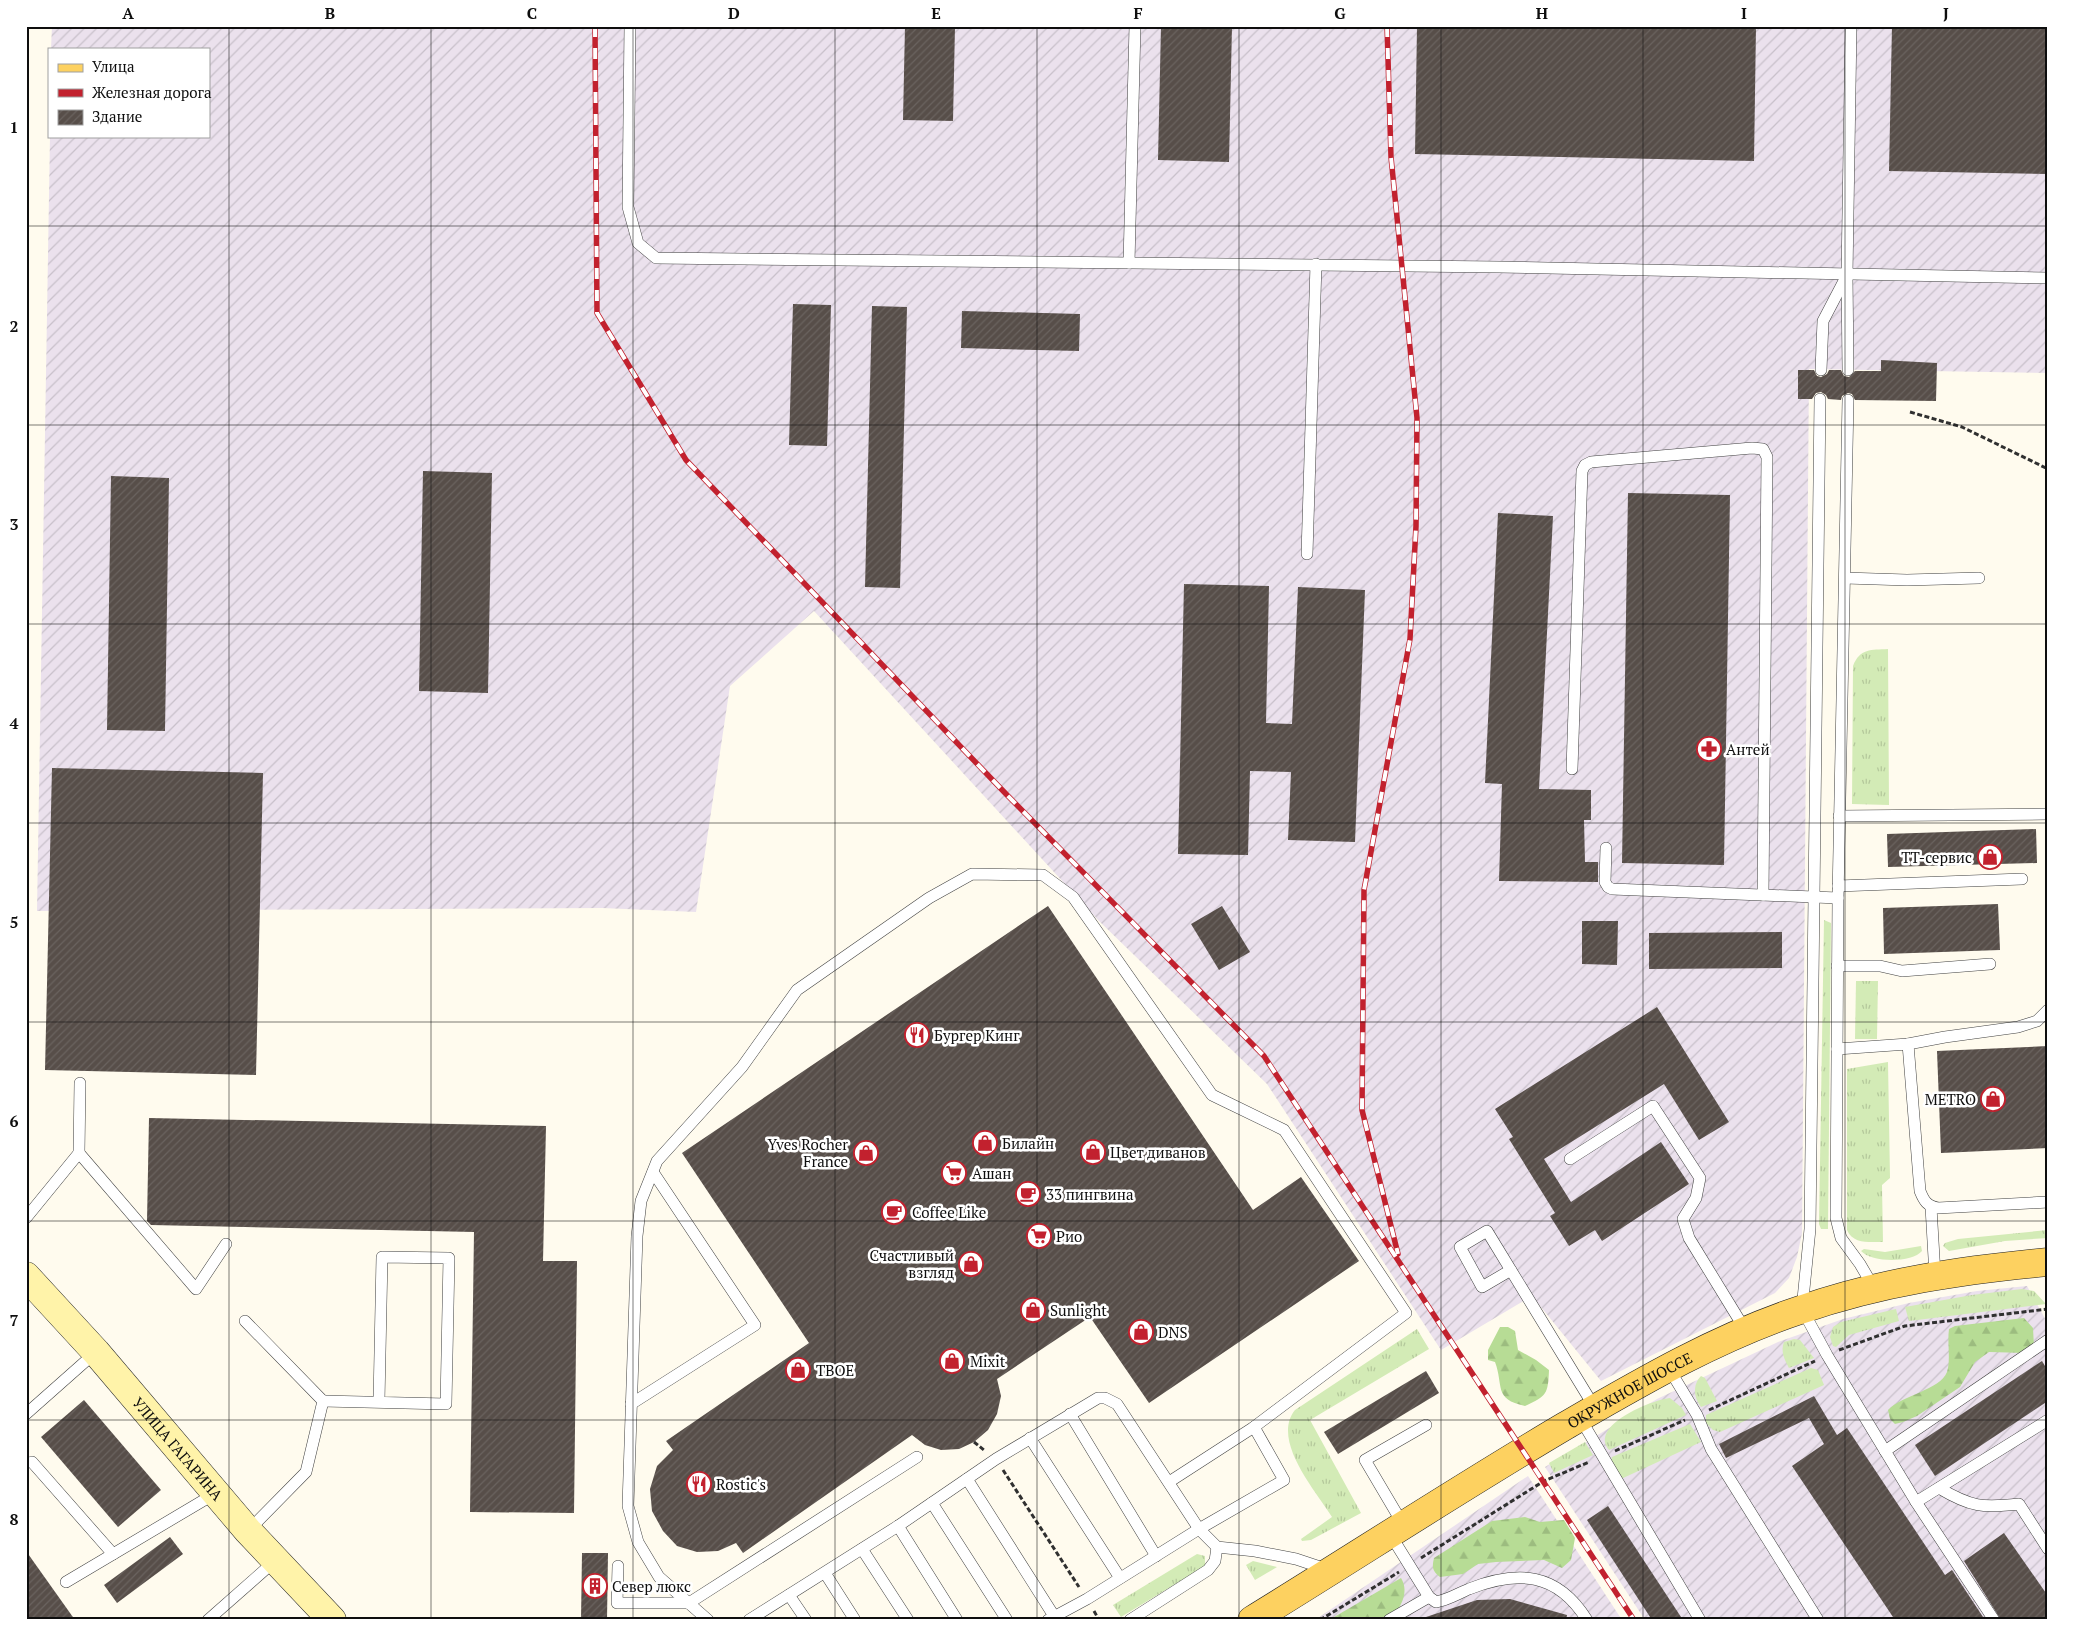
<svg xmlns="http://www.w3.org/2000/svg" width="2074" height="1646" font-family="'PT Serif',serif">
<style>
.industrial{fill:url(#industrial-furrows)}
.grass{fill:url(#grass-tufts)}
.forest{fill:url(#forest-firs)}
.building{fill:url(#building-hatch)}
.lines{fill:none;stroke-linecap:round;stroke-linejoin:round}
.lane-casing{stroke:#414141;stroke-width:12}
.secondary-casing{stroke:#303030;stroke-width:29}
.primary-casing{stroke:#1f1f1f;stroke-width:29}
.path{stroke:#303030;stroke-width:3;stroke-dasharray:5 2.5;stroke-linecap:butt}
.lane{stroke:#fff;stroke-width:11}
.secondary{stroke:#fff3a9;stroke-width:28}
.primary{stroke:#fdd160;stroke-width:28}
.rail-casing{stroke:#c2212e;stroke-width:5.5}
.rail{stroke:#fff;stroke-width:4;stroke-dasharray:11;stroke-linecap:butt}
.grid{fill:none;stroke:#0e0e0e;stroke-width:1;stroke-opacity:0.55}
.labels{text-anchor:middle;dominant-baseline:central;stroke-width:5;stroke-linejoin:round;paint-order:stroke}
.poi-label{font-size:15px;fill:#0e0e0e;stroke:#fff;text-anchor:start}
.street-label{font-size:15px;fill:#0e0e0e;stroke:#fff}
.neatline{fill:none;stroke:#0e0e0e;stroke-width:2}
.grid-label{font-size:16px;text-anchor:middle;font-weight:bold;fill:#0e0e0e}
</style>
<defs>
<pattern id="industrial-furrows" width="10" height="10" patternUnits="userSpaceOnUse" patternTransform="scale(1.25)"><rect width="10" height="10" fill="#ebe1ed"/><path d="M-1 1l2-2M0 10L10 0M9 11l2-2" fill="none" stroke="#c8c0ca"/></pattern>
<pattern id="grass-tufts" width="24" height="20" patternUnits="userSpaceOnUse" patternTransform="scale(1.25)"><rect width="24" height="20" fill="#d3ebb6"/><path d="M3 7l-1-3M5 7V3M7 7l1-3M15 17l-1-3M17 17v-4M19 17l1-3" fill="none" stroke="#b4c89b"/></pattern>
<pattern id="forest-firs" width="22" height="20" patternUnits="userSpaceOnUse" patternTransform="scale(1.25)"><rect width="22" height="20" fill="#b7dc95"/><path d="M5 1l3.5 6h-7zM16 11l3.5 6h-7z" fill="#9cbc7f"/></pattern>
<pattern id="building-hatch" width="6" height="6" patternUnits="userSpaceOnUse" patternTransform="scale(1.25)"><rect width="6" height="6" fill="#574e49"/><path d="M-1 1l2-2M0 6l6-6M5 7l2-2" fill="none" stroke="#6a635f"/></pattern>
</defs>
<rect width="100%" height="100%" fill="#fffbee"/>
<!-- industrial -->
<g class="industrial">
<polygon points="52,26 2048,26 2048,373 1809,369 1802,1233 1797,1257 1789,1278 1775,1293 1601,1381 1532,1296 1441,1350 1267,1084 1099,921 814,611 730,686 696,912 602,908 37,911 50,136 209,136 209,49 51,49"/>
<polygon points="2027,1286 2048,1324 2048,1620 1645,1620 1545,1467 1657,1399 1778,1342 1843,1319 1909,1303 1977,1291"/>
<polygon points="1528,1476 1622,1620 1315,1620"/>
</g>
<!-- grass -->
<g class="grass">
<path d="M1888 649 1889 805 1852 804 1853 666C1860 648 1871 650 1888 649Z"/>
<polygon points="1824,920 1831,923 1828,1229 1821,1229 1819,1224"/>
<polygon points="1856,981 1878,981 1877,1039 1855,1039"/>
<path d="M1888 1062 1890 1178 1882 1185 1883 1242C1868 1242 1853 1244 1847 1230V1069Z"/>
<polygon points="2048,1230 2048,1238 2005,1241 1949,1251 1943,1246 1945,1243 1958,1239"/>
<path d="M1921 1246 1922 1251C1912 1263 1872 1263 1861 1251L1864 1249 1885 1252Z"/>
<polygon points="2022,1289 2034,1291 2046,1304 1909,1321 1905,1307 1972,1295"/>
<polygon points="1896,1309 1899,1321 1849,1335 1836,1347 1833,1346 1830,1337 1833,1327 1841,1322"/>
<path d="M1417 1329 1429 1349 1310 1420 1361 1513 1311 1540 1302 1541 1301 1539 1332 1517C1315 1490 1271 1440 1295 1410Z"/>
<path d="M1794 1339 1800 1340 1814 1358 1789 1368C1785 1361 1780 1351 1784 1342Z"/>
<polygon points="1811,1368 1818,1370 1824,1385 1720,1432 1713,1430 1706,1423 1706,1415"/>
<path d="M1701 1376 1705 1378 1717 1401 1701 1407C1694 1398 1692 1385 1701 1376Z"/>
<path d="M1670 1398 1682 1408 1686 1415 1609 1450C1588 1426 1651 1400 1670 1398Z"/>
<polygon points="1690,1424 1701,1442 1621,1479 1611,1461 1612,1457"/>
<polygon points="1585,1442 1593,1455 1554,1473 1549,1463"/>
<polygon points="1197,1554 1205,1556 1205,1566 1121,1617 1113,1605"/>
<polygon points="1253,1561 1277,1567 1255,1580 1246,1565"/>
</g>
<!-- forest -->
<g class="forest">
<path d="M2024 1318 2033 1328 2034 1347 2026 1353 1989 1352 1975 1362 1960 1387 1917 1416 1903 1422 1895 1424 1890 1419 1888 1410C1902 1395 1940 1390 1947 1372 1951 1361 1947 1342 1949 1329L1955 1326Z"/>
<path d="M1500 1327H1508L1515 1331 1518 1350 1536 1360 1549 1370C1548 1394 1547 1396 1525 1406 1493 1399 1504 1386 1495 1362L1488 1360V1350Z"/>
<path d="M1525 1517 1540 1522 1564 1520 1575 1538 1571 1560 1562 1568 1544 1560 1496 1562 1478 1564 1463 1574 1440 1577C1432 1571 1432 1567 1434 1558L1492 1521Z"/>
<path d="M1401 1578C1410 1593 1400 1608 1390 1620H1329Z"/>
</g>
<!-- building -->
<g class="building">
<polygon points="905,26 955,26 953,121 903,120"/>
<polygon points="1161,26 1232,26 1229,162 1158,160"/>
<polygon points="1417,26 1756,26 1754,161 1415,154"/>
<polygon points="1892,26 2048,26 2048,174 1889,171"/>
<polygon points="793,304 831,305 827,446 789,445"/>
<polygon points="872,306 907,307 900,588 865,587"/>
<polygon points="962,311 1080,314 1079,351 961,348"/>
<polygon points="1881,360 1937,363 1936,401 1855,400 1852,394 1848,393 1842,396 1841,400 1828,399 1826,395 1821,392 1816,393 1812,399 1798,399 1798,370 1814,370 1817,376 1821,377 1827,374 1829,370 1841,370 1844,376 1849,377 1855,371 1881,371"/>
<polygon points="423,471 492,473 488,693 419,691"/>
<polygon points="111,476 169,478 165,731 107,730"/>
<polygon points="1628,493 1730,495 1724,865 1622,863"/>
<polygon points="1498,513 1553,516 1539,789 1591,790 1591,820 1584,820 1585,862 1598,862 1598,882 1499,881 1502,784 1485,783"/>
<polygon points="1184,584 1269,586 1266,723 1292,724 1298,587 1365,590 1355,842 1288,840 1291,772 1250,771 1248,855 1178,854"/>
<polygon points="52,768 263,773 256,1075 45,1070"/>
<polygon points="2036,829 2037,863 1888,867 1887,834"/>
<polygon points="1998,904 2000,950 1884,954 1883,908"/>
<polygon points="1048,906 1253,1210 1301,1177 1359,1261 1149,1403 1090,1317 997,1379 1001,1396 997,1414 988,1430 974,1442 959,1449 941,1450 925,1445 912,1435 743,1553 736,1543 718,1551 697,1552 677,1546 663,1531 652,1511 650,1489 657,1466 673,1450 666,1441 809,1343 682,1153"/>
<polygon points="1222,906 1250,952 1219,970 1191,924"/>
<polygon points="1582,921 1618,921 1617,965 1582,964"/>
<polygon points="1782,932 1782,968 1649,969 1649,933"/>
<polygon points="1657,1007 1729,1122 1699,1140 1664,1084 1544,1159 1571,1202 1661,1142 1689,1184 1602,1241 1595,1230 1569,1246 1550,1216 1555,1213 1509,1139 1513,1137 1495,1109"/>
<polygon points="2048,1046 2048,1148 1941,1153 1937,1051"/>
<polygon points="149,1118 546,1126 543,1261 577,1261 574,1513 470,1512 474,1232 151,1225 147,1221"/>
<polygon points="2042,1361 2048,1371 2048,1401 1935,1476 1915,1445"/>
<polygon points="1426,1371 1439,1393 1338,1454 1324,1432"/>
<polygon points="1814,1396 1837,1435 1847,1428 1945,1575 1952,1570 1985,1620 1895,1620 1792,1466 1824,1444 1809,1418 1726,1458 1719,1444"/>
<polygon points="84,1400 161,1490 118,1527 41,1437"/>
<polygon points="1608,1506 1683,1620 1652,1620 1587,1520"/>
<polygon points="2004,1533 2048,1596 2048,1620 2001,1620 1964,1561"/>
<polygon points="170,1537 183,1554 117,1603 104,1585"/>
<polygon points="26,1551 75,1620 26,1620"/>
<polygon points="582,1553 608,1553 607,1620 581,1620"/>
<polygon points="1510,1599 1567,1615 1566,1620 1427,1620 1426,1617 1477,1600"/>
</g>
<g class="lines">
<defs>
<g id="lane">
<polyline points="630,26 628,207 638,243 656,258 1499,267 2048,278"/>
<polyline points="1129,263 1135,26"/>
<polyline points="1821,370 1823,321 1846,277"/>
<polyline points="1848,370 1847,275 1851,26"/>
<polyline points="1820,399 1810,1229 1802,1309 1827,1355 1916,1502 2048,1420"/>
<polyline points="1848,400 1838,898 1836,1218 1841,1238 1860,1264 1874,1288"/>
<polyline points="1307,554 1316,264"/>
<polyline points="1845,578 1907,580 1979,578"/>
<polyline points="1572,769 1582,471 1585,465 1591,462 1752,448 1763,449 1767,457 1763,895"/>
<polyline points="1839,816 2048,814"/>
<polyline points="1606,848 1605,882 1608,887 1612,889 1838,898"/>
<polyline points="1838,886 2022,879"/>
<polyline points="1837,966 1880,966 1902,971 1990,964"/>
<polyline points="1908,1044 1945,1037 2018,1027 2037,1021 2048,1010"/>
<path d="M1837 1049 1908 1044 1920 1191C1924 1201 1927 1206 1938 1208L2048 1202"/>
<polyline points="79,1153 80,1083"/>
<polyline points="1570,1159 1653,1106 1700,1178 1696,1198 1683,1219 1689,1238 1746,1331"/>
<polyline points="1931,1207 1935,1275"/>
<polyline points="26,1218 79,1153 196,1289 226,1244"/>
<polyline points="1511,1270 1482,1287 1460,1247 1487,1231 1595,1408"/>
<polyline points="245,1321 323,1401 306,1472 248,1531"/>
<polyline points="1668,1367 1697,1415 1711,1449 1818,1620"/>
<polyline points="323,1401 446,1404 449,1258 382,1257 379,1401"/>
<polyline points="631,1404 755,1325 653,1172"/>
<polyline points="26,1414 96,1352"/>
<polyline points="1070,1414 1156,1556"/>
<polyline points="1580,1418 1700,1620"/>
<polyline points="1030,1438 1120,1578"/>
<polyline points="1885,1451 2048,1340"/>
<polyline points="32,1462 113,1554"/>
<polyline points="967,1479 1054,1616"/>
<path d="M1939 1488C1971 1507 1982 1508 2019 1504L2048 1549"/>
<polyline points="1916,1502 1994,1620"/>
<polyline points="932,1503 1007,1620"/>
<polyline points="898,1526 957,1620"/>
<polyline points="1404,1526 1365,1460 1426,1425"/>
<path d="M1390 1534 1429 1597 1436 1602C1448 1600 1457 1594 1469 1589 1518 1570 1557 1572 1587 1620"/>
<polyline points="862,1549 908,1620"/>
<polyline points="618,1566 617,1603 689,1603 917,1457"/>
<polyline points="825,1573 855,1620"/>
<polyline points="66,1582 216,1493"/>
<polyline points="789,1595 806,1620"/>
<polyline points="208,1620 276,1560"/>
<polyline points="708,1620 659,1577 638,1542 628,1506 637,1236 641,1201 657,1161 742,1067 797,990 929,898 972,874 1043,875 1073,897 1212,1095 1284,1130 1406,1313 1254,1427"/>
<polyline points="749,1620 898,1526 996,1459 1098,1398 1105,1398 1117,1404 1199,1529 1217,1547 1255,1551 1296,1559 1326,1569"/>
<polyline points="1048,1620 1087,1599 1199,1529 1284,1480 1254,1427 1169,1482"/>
<polyline points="1130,1620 1208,1570 1215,1561 1217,1547"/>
<polyline points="1389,1620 1429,1597"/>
</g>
<g id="secondary">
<path id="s1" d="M26 1276 96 1352 248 1531 332 1620"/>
</g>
<g id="primary">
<path id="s2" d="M1252 1620C1356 1556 1460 1488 1565 1426 1641 1382 1716 1338 1800 1310 1880 1282 1963 1270 2048 1262"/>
</g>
</defs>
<!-- lane casing -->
<use href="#lane" class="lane-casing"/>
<!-- secondary casing -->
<use href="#secondary" class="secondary-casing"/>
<!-- primary casing -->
<use href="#primary" class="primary-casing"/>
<!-- path -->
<g class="path">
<polyline points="1910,412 1962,427 2048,469"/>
<polyline points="1839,1350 1905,1326 2048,1309"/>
<polyline points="1709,1410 1815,1361"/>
<polyline points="974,1442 984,1450"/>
<polyline points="1615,1451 1685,1420"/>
<polyline points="1003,1470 1079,1587"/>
<polyline points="1421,1558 1544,1481 1589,1462"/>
<polyline points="1094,1611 1099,1620"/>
<polyline points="1320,1620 1399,1572"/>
</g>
<!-- lane -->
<use href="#lane" class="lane"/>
<!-- secondary -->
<use href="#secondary" class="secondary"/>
<!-- primary -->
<use href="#primary" class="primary"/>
<defs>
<g id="rail">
<polyline points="595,26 597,313 686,460 1007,795 1264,1056 1634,1620"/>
<polyline points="1387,26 1391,157 1417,418 1416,526 1410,639 1364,890 1362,1110 1398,1254"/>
</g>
</defs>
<!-- rail casing -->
<use href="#rail" class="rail-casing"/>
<!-- rail -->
<use href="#rail" class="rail"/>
</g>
<!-- grid -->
<path class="grid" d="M229 26V1620M431 26V1620M633 26V1620M835 26V1620M1037 26V1620M1239 26V1620M1441 26V1620M1643 26V1620M1845 26V1620M26 226H2048M26 425H2048M26 624H2048M26 823H2048M26 1022H2048M26 1221H2048M26 1420H2048"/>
<!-- icons -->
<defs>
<symbol id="pharmacy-ring" viewBox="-11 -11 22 22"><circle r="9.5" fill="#fff" stroke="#c2212e" stroke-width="1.5"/><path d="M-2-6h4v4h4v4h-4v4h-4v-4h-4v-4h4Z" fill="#c2212e"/></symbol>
<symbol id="shop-ring" viewBox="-11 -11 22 22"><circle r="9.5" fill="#fff" stroke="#c2212e" stroke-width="1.5"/><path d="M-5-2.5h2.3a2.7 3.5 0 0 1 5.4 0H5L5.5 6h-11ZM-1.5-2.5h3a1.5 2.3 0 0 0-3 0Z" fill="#c2212e"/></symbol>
<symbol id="restaurant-ring" viewBox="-11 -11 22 22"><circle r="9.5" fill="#fff" stroke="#c2212e" stroke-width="1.5"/><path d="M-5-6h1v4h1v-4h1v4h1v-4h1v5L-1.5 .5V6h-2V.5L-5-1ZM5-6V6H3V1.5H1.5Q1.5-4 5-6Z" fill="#c2212e"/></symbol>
<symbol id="supermarket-ring" viewBox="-11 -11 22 22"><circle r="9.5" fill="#fff" stroke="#c2212e" stroke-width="1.5"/><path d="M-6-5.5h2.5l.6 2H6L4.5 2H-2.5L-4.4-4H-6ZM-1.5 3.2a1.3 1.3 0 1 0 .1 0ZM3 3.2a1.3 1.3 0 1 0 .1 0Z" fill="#c2212e"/></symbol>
<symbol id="cafe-ring" viewBox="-11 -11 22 22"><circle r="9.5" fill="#fff" stroke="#c2212e" stroke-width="1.5"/><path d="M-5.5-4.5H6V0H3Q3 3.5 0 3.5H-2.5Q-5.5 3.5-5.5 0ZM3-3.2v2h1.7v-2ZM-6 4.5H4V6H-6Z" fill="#c2212e"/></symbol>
<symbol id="building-ring" viewBox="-11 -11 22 22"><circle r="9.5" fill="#fff" stroke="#c2212e" stroke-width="1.5"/><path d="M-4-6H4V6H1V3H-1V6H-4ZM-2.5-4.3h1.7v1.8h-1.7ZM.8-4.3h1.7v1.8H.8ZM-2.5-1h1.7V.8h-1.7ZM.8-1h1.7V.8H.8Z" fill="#c2212e"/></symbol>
</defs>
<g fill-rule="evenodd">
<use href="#pharmacy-ring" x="1695" y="735" width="28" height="28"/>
<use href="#shop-ring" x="1976" y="843" width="28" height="28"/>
<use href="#restaurant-ring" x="903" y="1021" width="28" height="28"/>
<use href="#shop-ring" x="1979" y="1085" width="28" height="28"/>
<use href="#shop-ring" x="971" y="1129" width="28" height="28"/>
<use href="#shop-ring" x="1079" y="1138" width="28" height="28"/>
<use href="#shop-ring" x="852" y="1139" width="28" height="28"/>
<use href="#supermarket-ring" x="940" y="1159" width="28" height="28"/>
<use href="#cafe-ring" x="1014" y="1180" width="28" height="28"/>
<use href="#cafe-ring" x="880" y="1198" width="28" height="28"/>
<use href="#supermarket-ring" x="1025" y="1222" width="28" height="28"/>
<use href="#shop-ring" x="957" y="1250" width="28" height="28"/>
<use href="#shop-ring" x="1019" y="1296" width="28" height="28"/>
<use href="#shop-ring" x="1127" y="1318" width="28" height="28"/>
<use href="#shop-ring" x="938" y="1347" width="28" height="28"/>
<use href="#shop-ring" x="784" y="1356" width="28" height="28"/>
<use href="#restaurant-ring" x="685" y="1470" width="28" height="28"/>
<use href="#building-ring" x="581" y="1572" width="28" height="28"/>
</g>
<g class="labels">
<!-- poi labels -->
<g class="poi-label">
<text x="1726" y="749">Антей</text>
<text x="1972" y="857" text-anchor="end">ТТ-сервис</text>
<text x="934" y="1035">Бургер Кинг</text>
<text x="1976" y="1099" text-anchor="end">METRO</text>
<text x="1002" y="1143">Билайн</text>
<text x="848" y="1144" text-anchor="end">Yves Rocher<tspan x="848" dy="17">France</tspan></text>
<text x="1110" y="1152">Цвет диванов</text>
<text x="972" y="1173">Ашан</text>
<text x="1046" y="1194">33 пингвина</text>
<text x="912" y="1212">Coffee Like</text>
<text x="1056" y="1236">Рио</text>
<text x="954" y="1255" text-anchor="end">Счастливый<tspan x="954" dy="17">взгляд</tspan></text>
<text x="1050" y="1310">Sunlight</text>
<text x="1158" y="1332">DNS</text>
<text x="970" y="1361">Mixit</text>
<text x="816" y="1370">ТВОЕ</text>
<text x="716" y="1484">Rostic's</text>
<text x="612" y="1586">Север люкс</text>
</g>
<!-- street labels -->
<g class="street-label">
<text stroke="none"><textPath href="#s2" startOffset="442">ОКРУЖНОЕ ШОССЕ</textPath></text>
<text stroke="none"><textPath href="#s1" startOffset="230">УЛИЦА ГАГАРИНА</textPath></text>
</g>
</g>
<!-- border -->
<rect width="2074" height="1646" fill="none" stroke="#ffffff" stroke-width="55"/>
<!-- legend -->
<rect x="48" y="48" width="162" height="90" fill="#ffffff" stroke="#9f9f9f"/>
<rect x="58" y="64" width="25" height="8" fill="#fdd160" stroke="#9f9f9f"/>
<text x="92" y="72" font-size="15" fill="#0e0e0e">Улица</text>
<rect x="58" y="89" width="25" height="8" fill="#c2212e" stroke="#9f9f9f"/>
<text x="92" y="98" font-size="15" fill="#0e0e0e">Железная дорога</text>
<rect x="58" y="110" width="25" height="15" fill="url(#building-hatch)" stroke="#9f9f9f"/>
<text x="92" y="122" font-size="15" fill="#0e0e0e">Здание</text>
<rect x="28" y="28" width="2018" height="1590" class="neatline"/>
<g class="grid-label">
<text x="128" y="19">A</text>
<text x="330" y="19">B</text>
<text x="532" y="19">C</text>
<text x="734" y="19">D</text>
<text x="936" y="19">E</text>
<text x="1138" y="19">F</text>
<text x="1340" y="19">G</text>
<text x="1542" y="19">H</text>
<text x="1744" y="19">I</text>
<text x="1946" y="19">J</text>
<text x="14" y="133">1</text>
<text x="14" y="332">2</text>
<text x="14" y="530">3</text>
<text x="14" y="729">4</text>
<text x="14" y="928">5</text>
<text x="14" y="1127">6</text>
<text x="14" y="1326">7</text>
<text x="14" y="1525">8</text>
</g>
</svg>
